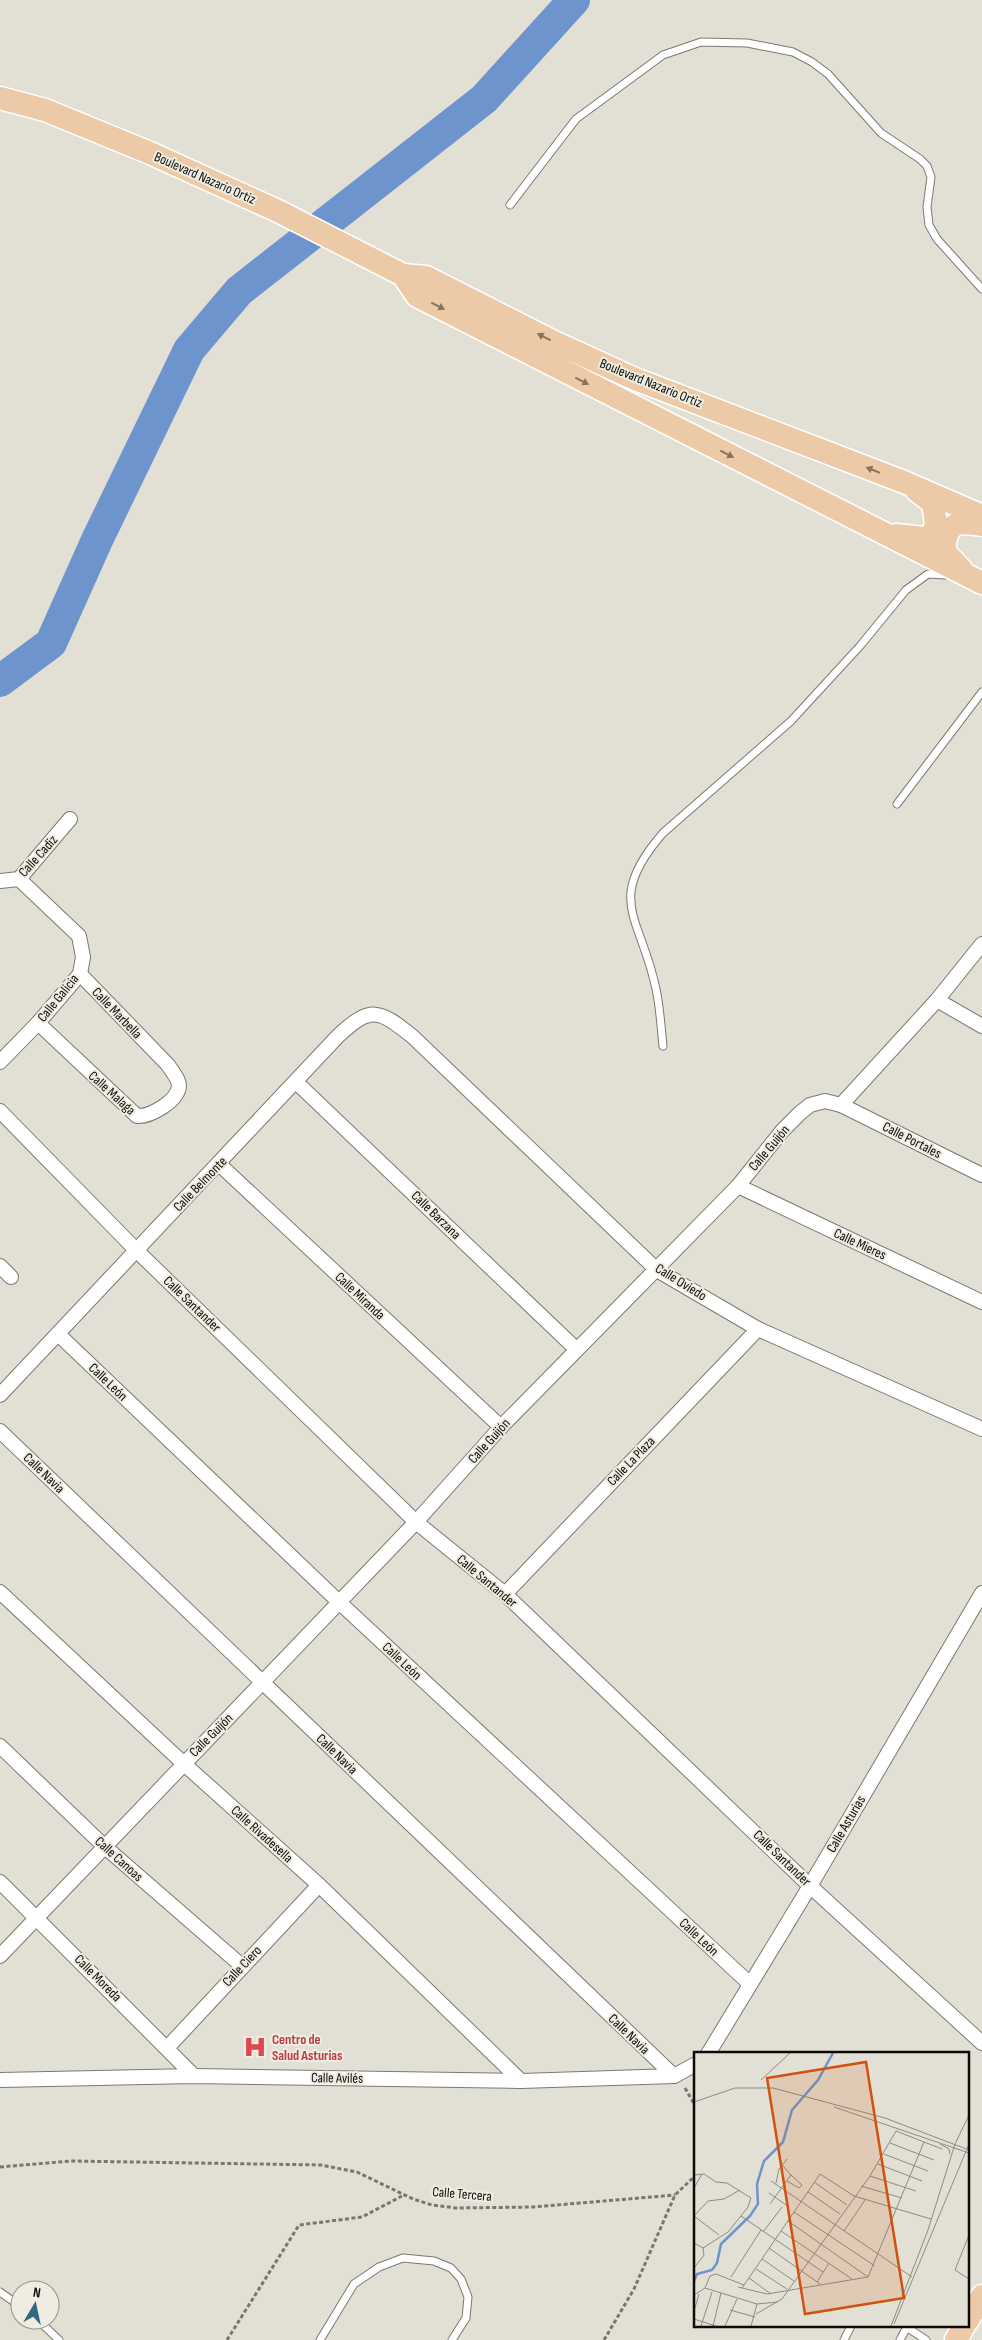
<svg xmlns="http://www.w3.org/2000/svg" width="982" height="2340" font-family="'Sofia Sans Condensed',sans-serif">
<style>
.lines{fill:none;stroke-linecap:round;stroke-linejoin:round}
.river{stroke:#6e94cd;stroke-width:32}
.lane-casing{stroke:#7b796f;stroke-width:9}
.street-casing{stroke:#7b796f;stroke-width:16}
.primary-casing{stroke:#fff;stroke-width:25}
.path{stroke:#78776f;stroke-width:3;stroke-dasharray:4 2.5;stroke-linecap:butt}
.lane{stroke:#fff;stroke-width:7}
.street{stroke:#fff;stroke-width:14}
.primary{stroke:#eccaa7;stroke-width:22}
.oneway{fill:#87745f}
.labels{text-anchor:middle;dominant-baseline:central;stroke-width:4;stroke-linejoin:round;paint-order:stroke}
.street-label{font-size:14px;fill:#0c0b08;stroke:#efede1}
.health-label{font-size:14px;font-weight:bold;fill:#be3a42;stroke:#efede1;text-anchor:start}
.inset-river{fill:none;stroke:#6e94cd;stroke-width:2.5}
.inset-road{fill:none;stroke:#8c8b82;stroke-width:1}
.view{fill:#d2510c;fill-opacity:0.15;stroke:#d2510c;stroke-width:2.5}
.inset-edge{fill:none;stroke:#0c0b08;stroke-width:2.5}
</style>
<rect width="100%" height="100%" fill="#e2e0d4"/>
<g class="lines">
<!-- river -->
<polyline class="river" points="0,681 51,643 97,540 189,350 239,291 484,99 574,0"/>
<defs>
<g id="lane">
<polyline points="510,205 576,119 663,55 701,42 747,43 793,52 812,62 828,74 881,133 920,159 927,166 931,177 927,207 929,225 937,239 982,289"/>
<polyline points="897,804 982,692"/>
<path d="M663 1046C661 1027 660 1007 656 989 641 916 604 901 663 833L791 721 860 646 906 590 928 574 945 575"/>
<polyline points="0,2292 20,2306"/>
<polyline points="38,2320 59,2340"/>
<polyline points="905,2326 926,2340"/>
<polyline points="320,2340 354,2284 379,2267 403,2258 434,2261 451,2268 461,2279 468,2297 466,2318 452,2340"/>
<polyline points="844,2340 851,2326"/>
<polyline points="900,2340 907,2327"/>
</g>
<g id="street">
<polyline points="0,881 19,879 70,819"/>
<polyline points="937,1000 982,1026"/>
<path d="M38 1023 137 1116C150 1117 178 1101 179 1086 179 1079 172 1071 168 1065L80 974"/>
<polyline points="0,1062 38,1023 80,974 83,957 79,936 19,879"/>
<polyline points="296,1082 576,1349"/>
<polyline points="841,1105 982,1175"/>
<polyline points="0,1111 136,1250 416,1522 505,1594 810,1886 982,2043"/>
<polyline points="219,1164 501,1427"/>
<polyline points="738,1186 982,1302"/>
<polyline points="0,1266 11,1277"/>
<polyline points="58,1334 339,1602 750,1984"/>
<path d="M0 1395 338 1036C371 1005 379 1010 412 1036L657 1270 758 1329 982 1429"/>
<polyline points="0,1431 674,2076"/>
<polyline points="0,1592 183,1763 319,1885 521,2081"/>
<polyline points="505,1594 758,1329"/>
<polyline points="0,1746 105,1847 242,1966"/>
<polyline points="0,1882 194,2076"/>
<polyline points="0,1956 416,1522 501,1427 738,1186 782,1131 800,1113 810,1105 825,1101 841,1105 937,1000 982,944"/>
<polyline points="167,2048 319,1885"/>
<polyline points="708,2054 810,1886 982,1593"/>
<polyline points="0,2080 194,2076 521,2081 674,2076 696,2064"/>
</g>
<g id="primary">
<polyline points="0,98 45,110 150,153 280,212 403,275 426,277 552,341 635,379 904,482 982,516"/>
<polyline points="403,275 417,296 982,583"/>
<polyline points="896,535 924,538 932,535 936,524 933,503 917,491"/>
<path d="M962 570 944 551C947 522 955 521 982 525"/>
<polyline points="968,2320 982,2296"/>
<polyline points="956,2340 964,2326"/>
</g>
</defs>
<!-- lane casing -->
<use href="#lane" class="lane-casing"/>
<!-- street casing -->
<use href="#street" class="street-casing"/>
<!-- primary casing -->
<use href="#primary" class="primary-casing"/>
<!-- path -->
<g class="path">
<polyline points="685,2088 696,2107"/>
<polyline points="0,2167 71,2161 321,2165 357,2172 413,2199 432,2205 456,2208 533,2207 675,2195"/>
<polyline points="227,2340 299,2225 362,2217 402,2196"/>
<polyline points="604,2340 634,2289 675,2195 696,2175"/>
</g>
<!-- lane -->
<use href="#lane" class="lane"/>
<!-- street -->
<use href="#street" class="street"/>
<!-- primary -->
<use href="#primary" class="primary"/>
</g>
<!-- one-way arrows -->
<defs><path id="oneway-solid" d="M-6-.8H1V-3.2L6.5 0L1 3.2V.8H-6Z" transform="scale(1.25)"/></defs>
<g class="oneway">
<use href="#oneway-solid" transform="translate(438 306) rotate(27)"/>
<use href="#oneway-solid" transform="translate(544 337) rotate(-153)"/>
<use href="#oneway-solid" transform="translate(582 381) rotate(27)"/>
<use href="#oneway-solid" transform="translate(727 454) rotate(27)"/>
<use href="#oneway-solid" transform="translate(873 470) rotate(-158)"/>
</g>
<!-- icons -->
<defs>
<symbol id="hospital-bare" viewBox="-9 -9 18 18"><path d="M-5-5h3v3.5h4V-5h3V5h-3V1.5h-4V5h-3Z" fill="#e0444e" stroke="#efede1" stroke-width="2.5" paint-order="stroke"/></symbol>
</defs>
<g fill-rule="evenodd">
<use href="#hospital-bare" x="239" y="2031" width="32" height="32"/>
</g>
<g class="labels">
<!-- street labels -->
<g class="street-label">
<text transform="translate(205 178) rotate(24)">Boulevard Nazario Ortiz</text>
<text transform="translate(651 383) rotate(22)">Boulevard Nazario Ortiz</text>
<text transform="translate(38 856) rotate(-48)">Calle Cadiz</text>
<text transform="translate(58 998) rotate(-51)">Calle Galicia</text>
<text transform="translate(117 1013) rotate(46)">Calle Marbella</text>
<text transform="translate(112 1093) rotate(42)">Calle Malaga</text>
<text transform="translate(912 1140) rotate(27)">Calle Portales</text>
<text transform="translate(769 1148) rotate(-50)">Calle Guijón</text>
<text transform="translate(200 1184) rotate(-46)">Calle Belmonte</text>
<text transform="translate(436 1215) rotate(44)">Calle Barzana</text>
<text transform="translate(860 1244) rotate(25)">Calle Mieres</text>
<text transform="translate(681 1282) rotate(32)">Calle Oviedo</text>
<text transform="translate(360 1296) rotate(43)">Calle Miranda</text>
<text transform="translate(192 1304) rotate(44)">Calle Santander</text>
<text transform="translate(108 1382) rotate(44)">Calle León</text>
<text transform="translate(489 1441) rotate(-48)">Calle Guijón</text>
<text transform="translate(631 1461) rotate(-46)">Calle La Plaza</text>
<text transform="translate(44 1473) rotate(44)">Calle Navia</text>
<text transform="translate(487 1581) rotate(40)">Calle Santander</text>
<text transform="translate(402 1661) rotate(43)">Calle León</text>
<text transform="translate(211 1735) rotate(-45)">Calle Guijón</text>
<text transform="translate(337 1754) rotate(44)">Calle Navia</text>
<text transform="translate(846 1824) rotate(-60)">Calle Asturias</text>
<text transform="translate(262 1834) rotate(42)">Calle Rivadesella</text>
<text transform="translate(782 1858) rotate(44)">Calle Santander</text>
<text transform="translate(119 1859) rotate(42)">Calle Canoas</text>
<text transform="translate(699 1937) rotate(43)">Calle León</text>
<text transform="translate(242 1966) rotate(-47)">Calle Ciero</text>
<text transform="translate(98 1978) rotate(45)">Calle Moreda</text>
<text transform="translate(629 2034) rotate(44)">Calle Navia</text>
<text transform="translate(337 2078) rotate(1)">Calle Avilés</text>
<text transform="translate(462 2194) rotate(5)">Calle Tercera</text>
</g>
<!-- health labels -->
<g class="health-label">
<text x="272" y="2039">Centro de<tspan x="272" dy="16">Salud Asturias</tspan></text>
</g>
</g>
<!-- overview -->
<g transform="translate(694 2052)">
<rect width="275" height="275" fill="#e2e0d4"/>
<path class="inset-river" d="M0 229 3 222 18 218 23 211 27 192 56 164 64 152 63 132 70 109 89 90 98 58 124 28 139 1"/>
<path class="inset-road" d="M67 28 96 1M0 50 41 36H79L191 66 275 98M140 55 275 101M196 91 240 108M246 92 255 97 256 102M190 102 234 119M184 112 228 129M0 123 10 122 22 130 33 131 57 146 54 155 34 180 9 196 0 191M176 124 222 139M77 129 218 225M93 129 105 136 108 133 97 123M120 130 153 153M82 131 85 117 93 107M167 134 208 146M0 136 8 122M114 140 146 162M75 141 95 155M76 152 97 123 89 114M100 160 181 214M47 164 129 220M94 169 174 225M87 179 158 227M150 179 171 148M69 180 88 155M25 183 0 164 14 149 30 147 46 138M275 183 261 218 275 227M75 196 126 232M68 207 100 229M0 216 10 203 9 196M62 217 93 237M37 225 67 178M174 225 230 90M55 226 77 242M123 230 135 211M44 235 73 242 174 225M11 236 16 224 22 222 50 233M48 236 126 122 160 144 237 167M0 243 11 236 63 252 84 250M36 258 61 265M0 259 5 242M62 262 88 247 176 124 202 79 248 97M0 267 22 274M200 272 275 92M7 274 18 240M19 274 27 241M31 274 43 247M57 274 63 252M197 274 234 178 261 92 275 63"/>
<path class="view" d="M172 10 210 246 111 262 73 26Z"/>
<rect width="275" height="275" class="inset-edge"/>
</g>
<!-- north arrow -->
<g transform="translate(35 2305) rotate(9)"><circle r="24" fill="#efede1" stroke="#94938a"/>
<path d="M0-4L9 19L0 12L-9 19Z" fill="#316983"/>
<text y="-8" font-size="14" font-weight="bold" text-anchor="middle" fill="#0c0b08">N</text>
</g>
</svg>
